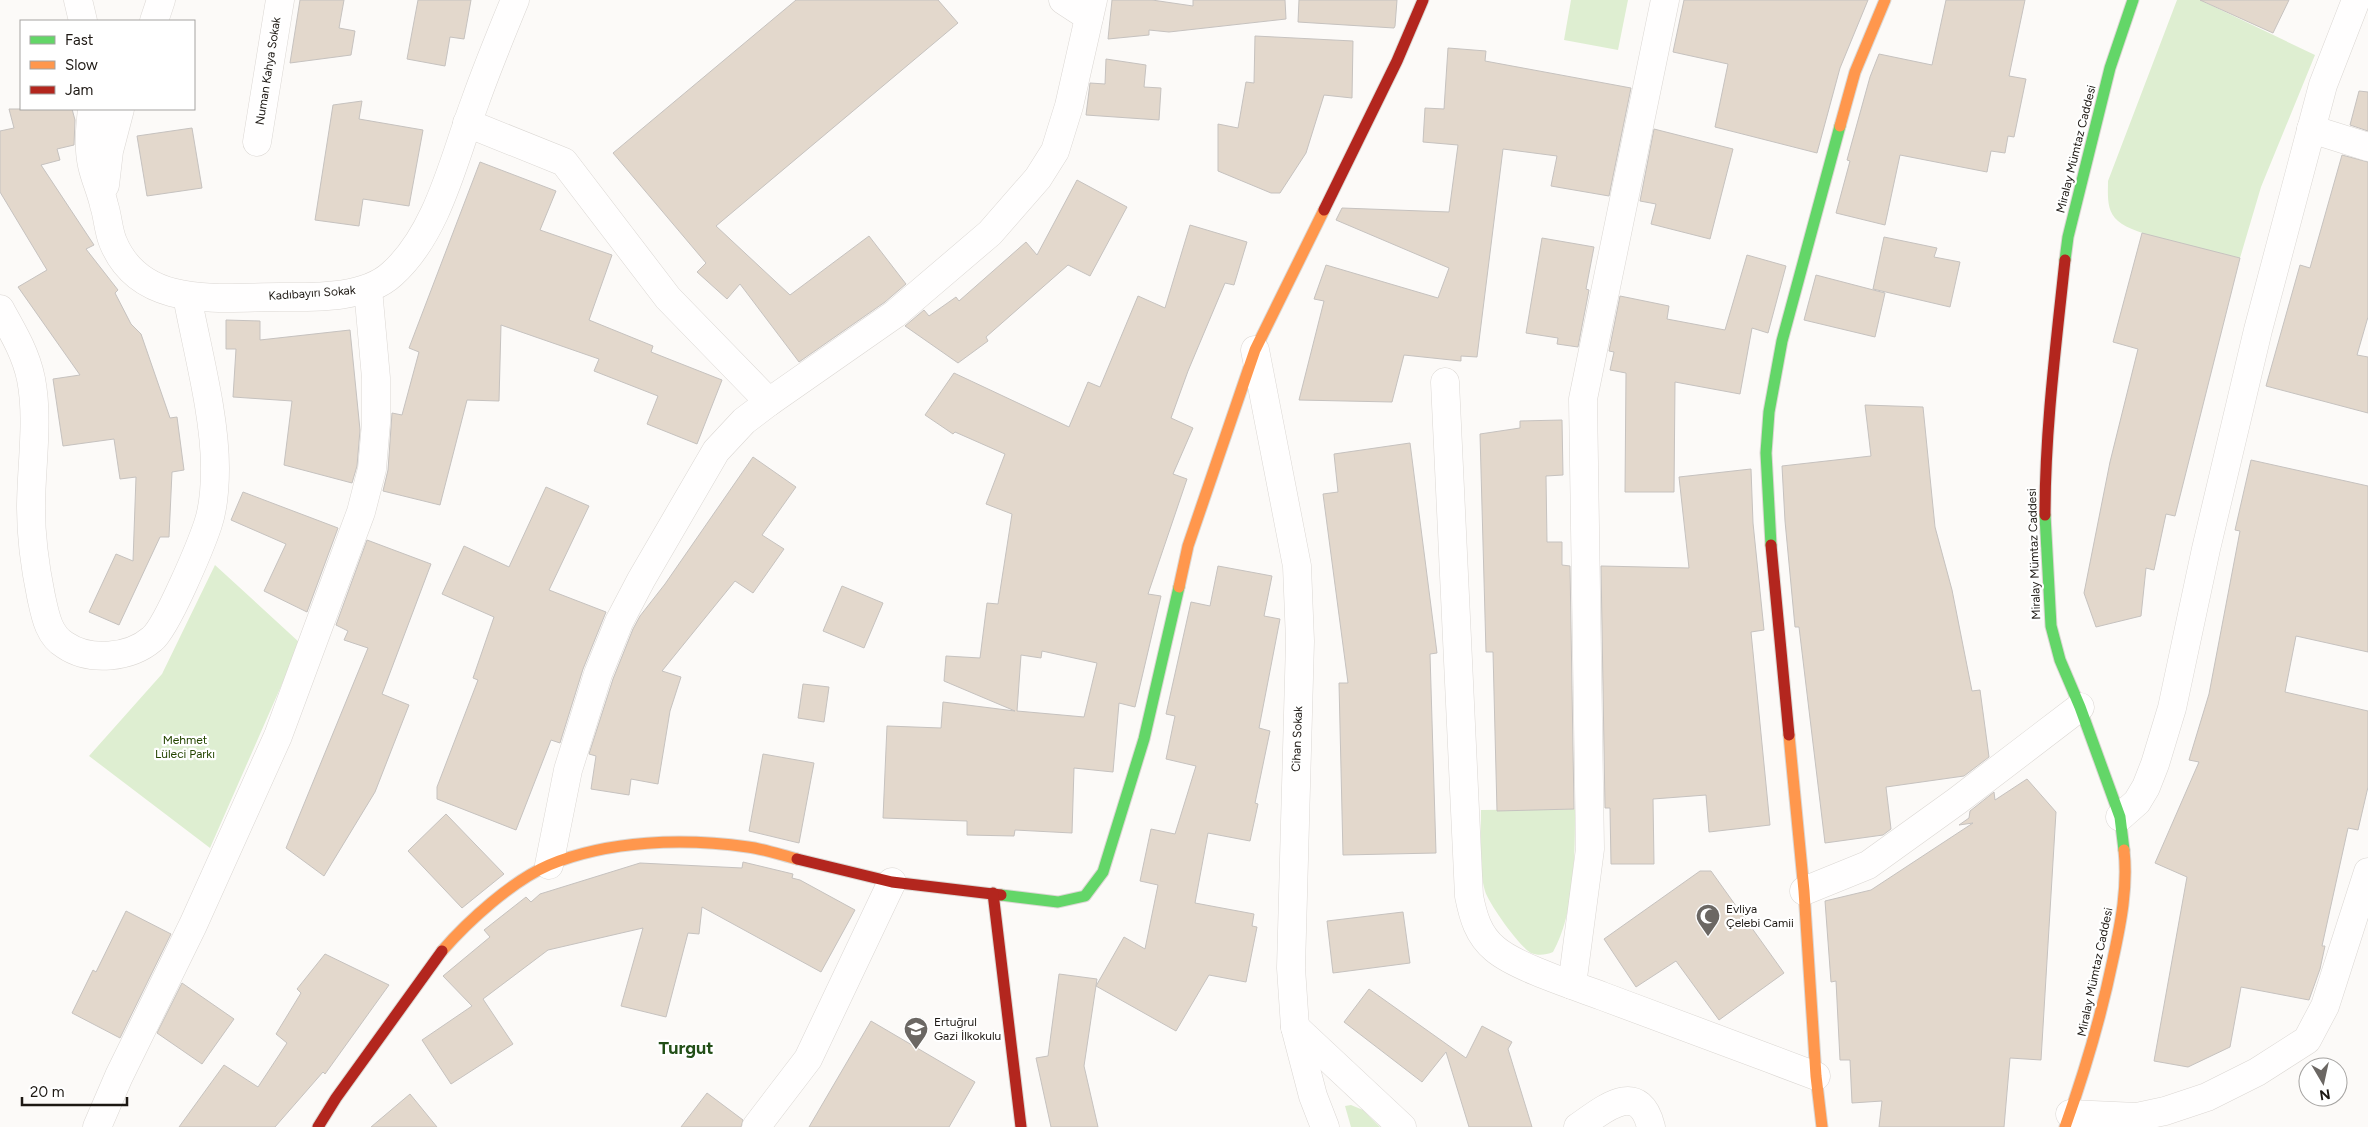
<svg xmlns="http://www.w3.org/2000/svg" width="2368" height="1127" font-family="Figtree,sans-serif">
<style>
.green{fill:#deeed1}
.building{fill:#e3d8cc;stroke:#c6c2bf;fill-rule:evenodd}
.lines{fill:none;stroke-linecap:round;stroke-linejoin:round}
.street-casing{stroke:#dbd7d3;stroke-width:29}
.fast-casing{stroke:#dbd7d3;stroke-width:13}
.slow-casing{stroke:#dbd7d3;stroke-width:13}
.jam-casing{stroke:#dbd7d3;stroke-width:13}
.street{stroke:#fffefe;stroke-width:28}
.fast{stroke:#63d668;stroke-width:11}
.slow{stroke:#ff974d;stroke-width:11}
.jam{stroke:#b3261e;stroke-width:11}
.labels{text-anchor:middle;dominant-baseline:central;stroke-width:4.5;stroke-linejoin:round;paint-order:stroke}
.street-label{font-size:12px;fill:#1d1813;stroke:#fff}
.park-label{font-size:12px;fill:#244500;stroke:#fff}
.poi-label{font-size:12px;fill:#1d1813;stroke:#fff;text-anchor:start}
.district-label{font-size:18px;font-weight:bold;fill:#224f17;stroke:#fff}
</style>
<rect width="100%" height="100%" fill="#fcfaf8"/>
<!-- green -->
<g class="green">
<polygon points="1571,0 1628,0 1618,50 1564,40"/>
<path d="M2177 0H2200L2315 55 2261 187 2240 258C2213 251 2136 237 2118 221 2106 211 2108 195 2108 181Z"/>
<polygon points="215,565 300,643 210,848 89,756 162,674"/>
<path d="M1575 809C1575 854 1575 913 1553 952 1546 955 1538 956 1531 953 1519 946 1489 904 1485 891 1478 866 1481 836 1481 810Z"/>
<polygon points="1351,1105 1363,1110 1380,1127 1351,1127 1345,1106"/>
</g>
<!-- building -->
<g class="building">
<polygon points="300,0 344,0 339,28 355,31 351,55 290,63"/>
<polygon points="418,0 471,0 464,39 450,37 445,66 407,59"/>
<polygon points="796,0 938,0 958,23 716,226 790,295 869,236 906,284 885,302 799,362 740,284 727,299 697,272 706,263 613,153"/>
<polygon points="1112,0 1152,0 1193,6 1193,0 1285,0 1286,19 1169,32 1149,30 1149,35 1108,39"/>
<polygon points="1299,0 1397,0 1395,26 1394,28 1298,22"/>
<polygon points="1684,0 1868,0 1840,68 1817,153 1715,127 1728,64 1673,52"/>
<polygon points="1946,0 2025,0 2009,76 2026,79 2014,137 2008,136 2005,153 1991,151 1987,172 1900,155 1885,225 1836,213 1850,161 1847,160 1870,77 1879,54 1932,65"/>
<polygon points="2200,0 2289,0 2273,33"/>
<polygon points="1255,36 1353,41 1352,98 1324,95 1306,153 1280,193 1271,193 1218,171 1218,124 1238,128 1246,82 1254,83"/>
<polygon points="1448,48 1486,51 1485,61 1631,88 1609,196 1551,186 1557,156 1503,149 1477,357 1461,356 1461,361 1404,355 1392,402 1299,400 1324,301 1314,299 1326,265 1438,298 1449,268 1336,220 1342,208 1449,212 1458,145 1423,142 1425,108 1444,109"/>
<polygon points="1106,59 1146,65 1144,87 1161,88 1159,120 1086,115 1090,83 1105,84"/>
<polygon points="2359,91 2368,92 2368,131 2350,125"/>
<polygon points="362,101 359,119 423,130 409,206 363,199 359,226 315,220 333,105"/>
<polygon points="9,109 72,109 75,120 74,145 57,149 60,160 41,165 94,245 86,249 118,290 115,293 131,324 141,334 170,418 177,417 184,470 172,472 169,537 160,537 119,625 89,612 116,554 133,561 136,477 120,479 114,439 63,446 53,379 80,375 18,287 47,270 0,192 0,131 14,128"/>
<polygon points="192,128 202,188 147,196 137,136"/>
<polygon points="1654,129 1733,149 1710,239 1651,224 1656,204 1640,201"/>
<polygon points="2342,155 2368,162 2368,317 2357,355 2368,357 2368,413 2266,386 2300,265 2310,268"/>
<polygon points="480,162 556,191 540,230 612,255 589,320 653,346 651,352 722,380 697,444 647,424 658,396 594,371 599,359 501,325 499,401 467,400 440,505 383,491 388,470 392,413 402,415 419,352 409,348"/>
<polygon points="1077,180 1127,207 1090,276 1068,265 986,337 988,341 958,363 905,326 924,310 929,316 956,297 959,301 1026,242 1037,255"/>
<path d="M1190 225 1247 242 1234 285 1225 283 1188 371 1171 418 1193 428 1173 474 1187 479 1148 594 1161 596 1135 707 1119 703 1113 772 1074 768 1072 833 1015 830 1014 836 967 835V821L883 818 887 726 941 728 943 702 1015 711 944 681 946 656 980 658 987 603 998 604 1012 514 986 504 1005 454 955 432 953 434 925 415 954 373 1069 427 1088 382 1100 387 1138 296 1165 308ZM1042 651 1097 663 1084 717 1017 711 1021 655 1041 658Z"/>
<polygon points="2142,233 2240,258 2175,516 2166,514 2154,570 2146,568 2141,616 2096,627 2084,593 2110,462 2138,349 2113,342"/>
<polygon points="1884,237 1937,248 1934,257 1960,262 1950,307 1873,289"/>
<polygon points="1542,238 1594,247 1586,289 1589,290 1578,347 1557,344 1558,338 1526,333"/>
<polygon points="1747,255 1786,266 1768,333 1752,328 1740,394 1675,382 1674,492 1625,492 1626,373 1610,370 1614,352 1609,351 1620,296 1669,306 1667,319 1725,330"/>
<polygon points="1816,275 1885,293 1875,337 1804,320"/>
<polygon points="226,320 260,321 260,340 350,330 360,430 357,466 352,483 284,465 292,401 233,397 236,349 226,349"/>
<polygon points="1865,405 1923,407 1935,527 1952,590 1972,691 1980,690 1989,757 1964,776 1886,787 1891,829 1883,835 1825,843 1799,627 1795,627 1785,521 1782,466 1871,456"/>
<polygon points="1562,420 1563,475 1546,476 1547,542 1562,542 1562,565 1570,566 1574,809 1497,811 1493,652 1486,652 1480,434 1520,428 1520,421"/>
<polygon points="1410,443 1437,653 1430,654 1436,853 1343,855 1339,683 1348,683 1323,494 1338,492 1334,454"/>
<polygon points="753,457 796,487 762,535 784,549 753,593 735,581 662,671 681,677 670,711 658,784 631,779 629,795 591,789 596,756 589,754 613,679 633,629 640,616 665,584"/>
<polygon points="2251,460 2368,486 2368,652 2296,636 2285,692 2368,711 2368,787 2358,830 2348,828 2322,946 2325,946 2320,969 2309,1000 2241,987 2230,1047 2188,1067 2154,1061 2187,877 2155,863 2199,762 2189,760 2209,694 2240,531 2235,530"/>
<polygon points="1751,469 1753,523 1764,630 1751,632 1770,825 1709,832 1706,795 1653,799 1654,864 1611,864 1610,808 1605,808 1601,566 1689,568 1679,477"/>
<polygon points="546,487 589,506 549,590 606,612 583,669 560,743 551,740 516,830 437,799 437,787 478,680 473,678 494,617 442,594 464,546 509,567"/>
<polygon points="243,492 338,528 307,612 264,591 286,544 231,520"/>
<polygon points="367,540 431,564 382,694 409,705 375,792 324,876 286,848 368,648 344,640 348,631 336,625"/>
<polygon points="1218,566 1272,576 1264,616 1280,619 1259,728 1270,731 1255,803 1258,804 1250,841 1208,833 1195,903 1254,914 1252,926 1257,927 1246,982 1209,975 1176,1031 1096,986 1124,937 1145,949 1158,885 1140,881 1151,829 1175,834 1196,766 1166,759 1175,716 1166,714 1191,602 1210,606"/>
<polygon points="842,586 883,603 864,648 823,631"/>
<polygon points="803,684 829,687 824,722 798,718"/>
<polygon points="763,754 814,763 799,843 749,831"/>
<polygon points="2027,779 2056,812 2041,1060 2010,1058 2004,1127 1879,1127 1882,1101 1852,1103 1850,1060 1840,1060 1836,981 1831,982 1825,901 1871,890 1973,823 1959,825 1969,818 1970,811 1994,792 1995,800"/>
<polygon points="446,814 504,874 462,908 408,851"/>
<polygon points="743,862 793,874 792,878 800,880 855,910 821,972 702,907 699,934 688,933 666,1017 621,1006 643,928 548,950 483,999 513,1044 451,1084 422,1040 472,1006 443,976 490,937 484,930 526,897 531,902 540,894 640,863 742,868"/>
<polygon points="1700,871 1711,871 1784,973 1719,1020 1676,961 1636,987 1604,939"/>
<polygon points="126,911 171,934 120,1038 72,1013 93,970 96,972"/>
<polygon points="1403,912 1410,963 1333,973 1327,921"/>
<polygon points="325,954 389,985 325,1074 323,1072 275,1127 179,1127 224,1065 258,1087 287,1043 276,1034 301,993 297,989"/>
<polygon points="1059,974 1097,979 1084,1066 1098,1127 1051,1127 1036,1058 1048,1056"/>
<polygon points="182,983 234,1019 202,1064 157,1033"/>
<polygon points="1369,989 1466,1058 1482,1026 1512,1042 1508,1049 1532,1127 1469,1127 1446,1052 1422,1082 1344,1022"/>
<polygon points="871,1021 975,1082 949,1127 809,1127"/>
<polygon points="707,1093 743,1120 741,1127 681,1127"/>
<polygon points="410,1094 437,1127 371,1127"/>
</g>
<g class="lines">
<defs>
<g id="street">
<polyline points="78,0 83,21"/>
<polyline points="1063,0 1089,17"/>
<polyline points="154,21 161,0"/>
<path d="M92 109C90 127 88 147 92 165 95 179 101 191 104 205 108 217 108 230 113 242 141 310 220 297 280 297 314 297 365 299 392 274 438 233 454 158 475 102 487 68 501 34 515 0"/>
<polyline points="467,123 564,162 668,298 769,402"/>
<polyline points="2311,129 2368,147"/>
<polyline points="257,142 280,0"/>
<polyline points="105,185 109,151 120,109"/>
<path d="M0 309C13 332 26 354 31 379 39 419 31 467 31 508 31 538 35 567 41 596 45 614 48 635 65 645 90 662 130 658 152 639 167 627 201 545 208 524 214 506 215 486 215 468 215 415 197 349 187 296"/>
<polyline points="1255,350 1297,566 1300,641 1291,968 1295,1027 1313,1096 1325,1127"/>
<path d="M1445 382 1469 896C1473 916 1478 935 1495 949 1516 967 1575 986 1602 996 1674 1023 1745 1049 1816 1076"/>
<polyline points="2120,817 2137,802 2146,787 2155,764 2172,708 2206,549 2258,330 2323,85 2356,0"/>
<polyline points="549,865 568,770 598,674 619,622 641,580 716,451 744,421 769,402 895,314 990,233 1038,178 1055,151 1069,106 1093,0"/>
<polyline points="1804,891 1868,865 1957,801 2080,707"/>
<polyline points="1572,985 1590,849 1583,399 1665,0"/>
<polyline points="1295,1027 1402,1127"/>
<polyline points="2070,1114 2137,1117 2165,1111 2207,1097 2257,1072 2307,1040 2325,1006 2368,872"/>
<polyline points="97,1127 119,1076 193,925 278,736 361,512 372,469 376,423 376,378 368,289"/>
<polyline points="756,1127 808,1059 892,882"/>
<path d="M1578 1127C1603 1110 1639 1078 1651 1127"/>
</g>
<g id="fast">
<polyline points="2065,260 2068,237 2110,68 2133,0"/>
<polyline points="2045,515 2051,626 2060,660 2080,707 2120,817 2124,850"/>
<polyline points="1771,545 1766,453 1769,412 1782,341 1840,126"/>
<polyline points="1001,895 1058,902 1085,896 1103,872 1144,739 1179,587"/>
</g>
<g id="slow">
<polyline points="1840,126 1855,72 1885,0"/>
<polyline points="1179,587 1188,546 1255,350 1324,210"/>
<polyline points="1789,735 1804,891 1816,1076 1822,1127"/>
<path d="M442 951C468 921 512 881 549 865 609 840 684 838 748 847 764 849 781 855 797 859"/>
<path d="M2065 1127C2085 1071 2101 1017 2113 959 2121 922 2128 887 2124 850"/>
</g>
<g id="jam">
<polyline points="1324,210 1397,61 1423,0"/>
<path d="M2045 515C2045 430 2056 345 2065 260"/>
<polyline points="1771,545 1789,735"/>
<polyline points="797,859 892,882 1001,895"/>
<polyline points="993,893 1021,1127"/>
<polyline points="318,1127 336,1098 442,951"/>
</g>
</defs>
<!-- street casing -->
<use href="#street" class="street-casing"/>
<!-- fast casing -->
<use href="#fast" class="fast-casing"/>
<!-- slow casing -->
<use href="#slow" class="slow-casing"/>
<!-- jam casing -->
<use href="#jam" class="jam-casing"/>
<!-- street -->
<use href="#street" class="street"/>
<!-- fast -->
<use href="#fast" class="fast"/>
<!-- slow -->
<use href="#slow" class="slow"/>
<!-- jam -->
<use href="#jam" class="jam"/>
</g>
<!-- icons -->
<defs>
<symbol id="mosque-pin" viewBox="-11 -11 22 30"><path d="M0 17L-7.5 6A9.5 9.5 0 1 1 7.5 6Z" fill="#6b6763" stroke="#fff"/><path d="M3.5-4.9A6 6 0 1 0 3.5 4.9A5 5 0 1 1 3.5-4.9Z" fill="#fff"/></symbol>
<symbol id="school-pin" viewBox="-11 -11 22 30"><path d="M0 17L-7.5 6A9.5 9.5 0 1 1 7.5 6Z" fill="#6b6763" stroke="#fff"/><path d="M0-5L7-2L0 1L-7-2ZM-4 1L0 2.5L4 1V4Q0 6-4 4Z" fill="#fff"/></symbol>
</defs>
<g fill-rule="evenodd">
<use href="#mosque-pin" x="1694" y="902" width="28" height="38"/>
<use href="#school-pin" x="902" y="1015" width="28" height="38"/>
</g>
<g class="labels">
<!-- street labels -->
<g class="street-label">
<text transform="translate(268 71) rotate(-81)">Numan Kahya Sokak</text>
<text transform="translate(2076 149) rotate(-76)">Miralay Mümtaz Caddesi</text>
<text transform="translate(312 293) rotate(-4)">Kadıbayırı Sokak</text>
<text transform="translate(2034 554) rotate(-92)">Miralay Mümtaz Caddesi</text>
<text transform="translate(1297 739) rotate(-88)">Cihan Sokak</text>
<text transform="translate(2095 972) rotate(-78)">Miralay Mümtaz Caddesi</text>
</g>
<!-- park labels -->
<g class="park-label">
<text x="185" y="740">Mehmet<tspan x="185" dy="14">Lüleci Parkı</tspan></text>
</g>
<!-- poi labels -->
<g class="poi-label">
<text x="1726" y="909">Evliya<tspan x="1726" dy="14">Çelebi Camii</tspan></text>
<text x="934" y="1022">Ertuğrul<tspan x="934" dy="14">Gazi İlkokulu</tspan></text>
</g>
<!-- district labels -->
<g class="district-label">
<text x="686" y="1048">Turgut</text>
</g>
</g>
<!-- legend -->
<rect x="20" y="20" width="175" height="90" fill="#ffffff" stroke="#a5a3a1"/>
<rect x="30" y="36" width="25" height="8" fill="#63d668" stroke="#a5a3a1"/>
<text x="65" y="45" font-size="15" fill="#1d1813">Fast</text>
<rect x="30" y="61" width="25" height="8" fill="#ff974d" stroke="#a5a3a1"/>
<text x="65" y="70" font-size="15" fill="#1d1813">Slow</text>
<rect x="30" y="86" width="25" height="8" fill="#b3261e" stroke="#a5a3a1"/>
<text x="65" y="95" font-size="15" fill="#1d1813">Jam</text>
<!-- north arrow -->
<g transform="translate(2323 1082) rotate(171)"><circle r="24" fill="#ffffff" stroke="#a5a3a1"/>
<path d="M0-4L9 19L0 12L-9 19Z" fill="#6b6763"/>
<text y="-8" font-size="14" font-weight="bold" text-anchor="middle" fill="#1d1813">N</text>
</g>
<!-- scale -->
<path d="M22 1097v8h105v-8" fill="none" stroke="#1d1813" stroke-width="2.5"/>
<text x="30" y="1097" font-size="15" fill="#1d1813" stroke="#ffffff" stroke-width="4" paint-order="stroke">20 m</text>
</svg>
